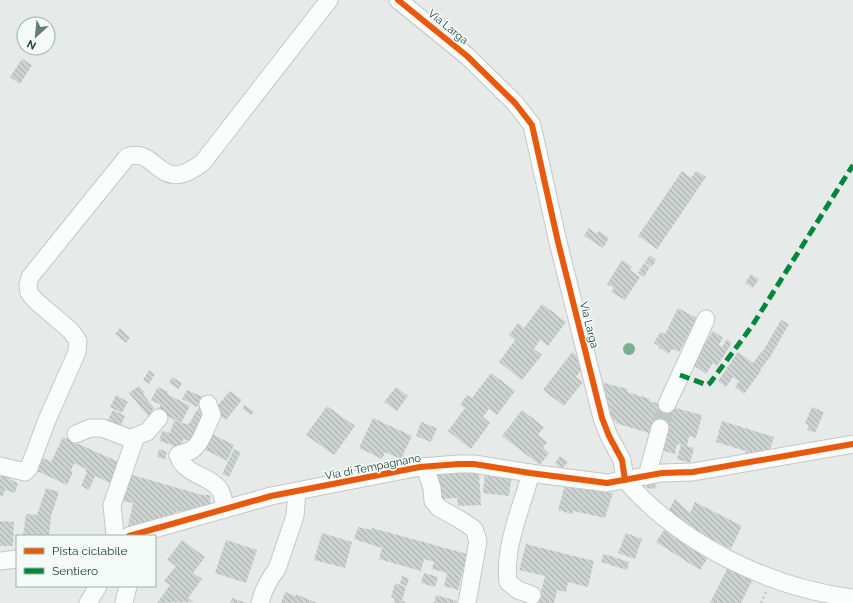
<svg xmlns="http://www.w3.org/2000/svg" width="853" height="603" font-family="Raleway,sans-serif">
<style>
.building{fill:url(#building-back-hatch)}
.lines{fill:none;stroke-linecap:round;stroke-linejoin:round}
.minor-tunnel{stroke:#bec9c5;stroke-width:17;stroke-dasharray:17 8;stroke-linecap:butt}
.minor-casing{stroke:#c3c8c6;stroke-width:19}
.path{stroke:#c1cbc7;stroke-width:2.5;stroke-dasharray:2 3;stroke-linecap:butt}
.minor{stroke:#fbfcfc;stroke-width:17}
.quiet{stroke:#00873e;stroke-width:5;stroke-dasharray:10 5;stroke-linecap:butt}
.cycleway-casing{stroke:#f4faf7;stroke-width:8}
.cycleway{stroke:#e8590c;stroke-width:6}
.tree{fill:#7cae8f}
.labels{text-anchor:middle;dominant-baseline:central;stroke-width:3.5;stroke-linejoin:round;paint-order:stroke}
.street-label{font-size:11px;fill:#204137;stroke:#f4faf7}
</style>
<defs>
<pattern id="building-back-hatch" width="6" height="6" patternUnits="userSpaceOnUse"><rect width="6" height="6" fill="#ccd2cf"/><path d="M-1 5l2 2M0 0l6 6M5-1l2 2" fill="none" stroke="#a5aca9"/></pattern>
</defs>
<rect width="100%" height="100%" fill="#e6ebe9"/>
<!-- building -->
<g class="building">
<polygon points="22,59 32,65 20,84 10,77"/>
<polygon points="682,171 691,178 696,171 706,177 657,249 638,236"/>
<polygon points="589,228 597,234 599,231 609,238 603,248 584,236"/>
<polygon points="650,255 656,260 652,267 645,262"/>
<polygon points="622,260 632,267 630,270 640,277 625,300 611,292 614,288 607,284"/>
<polygon points="644,263 650,267 644,277 638,273"/>
<polygon points="751,274 759,279 753,288 745,283"/>
<polygon points="542,304 566,322 548,346 540,340 534,349 542,355 522,380 499,362 515,340 509,335 518,323 524,328"/>
<polygon points="678,308 697,318 679,352 672,349 669,354 658,347 659,346 654,343 660,332 665,334"/>
<polygon points="781,320 789,324 770,357 760,370 761,371 744,394 735,387 739,381 733,377 726,387 718,381 738,352 753,363 762,351 763,351"/>
<polygon points="120,328 130,338 126,343 115,334"/>
<polygon points="713,331 723,338 719,345 722,347 727,339 732,343 717,366 713,363 706,374 693,365 700,355 698,354"/>
<polygon points="572,352 586,364 576,377 583,382 564,406 543,390"/>
<polygon points="149,370 155,374 149,384 143,380"/>
<polygon points="491,373 515,391 497,415 489,409 483,417 490,423 471,449 448,431 465,408 460,405 467,395 472,398"/>
<polygon points="172,377 182,383 179,389 169,383"/>
<polygon points="604,383 628,389 627,392 650,399 649,401 702,415 696,438 689,436 687,446 694,448 690,463 677,459 681,445 677,444 675,454 660,450 653,434 615,423 616,421 609,419 602,391"/>
<polygon points="139,386 145,393 143,394 154,408 149,417 129,393"/>
<polygon points="158,387 168,392 167,394 190,406 181,423 189,424 196,411 197,411 200,407 207,411 195,442 183,439 181,448 159,441 162,431 170,433 174,421 178,422 157,410 161,405 151,400"/>
<polygon points="396,387 408,396 397,411 384,402"/>
<polygon points="187,390 203,397 197,407 182,399"/>
<polygon points="230,391 242,400 226,420 214,410"/>
<polygon points="116,395 128,402 122,413 110,407"/>
<polygon points="245,405 254,412 251,415 242,408"/>
<polygon points="327,406 355,426 334,455 306,435"/>
<polygon points="812,407 824,412 815,433 807,430 809,425 805,423"/>
<polygon points="113,410 125,416 120,428 107,422"/>
<polygon points="522,410 544,427 538,435 547,442 543,448 549,453 540,465 502,436"/>
<polygon points="373,418 412,436 401,459 385,452 382,459 359,448"/>
<polygon points="722,421 774,437 769,453 745,455 746,451 716,442"/>
<polygon points="421,422 437,428 431,442 416,436"/>
<polygon points="206,431 234,445 227,461 204,449 201,456 195,453"/>
<polygon points="63,437 121,463 112,484 95,476 89,490 81,486 87,472 85,471 86,469 74,463 71,471 73,472 67,485 37,471 43,458 51,462"/>
<polygon points="159,449 167,452 165,459 157,457"/>
<polygon points="234,449 241,452 229,477 222,474"/>
<polygon points="560,456 568,462 562,469 555,463"/>
<polygon points="479,471 481,505 458,506 457,498 438,499 437,473"/>
<polygon points="485,472 512,474 509,496 483,493"/>
<polygon points="0,473 10,475 9,479 18,483 15,493 5,490 3,496 0,496"/>
<polygon points="129,474 202,495 210,495 211,508 175,512 175,518 128,526 133,503 121,501"/>
<polygon points="647,480 657,481 655,489 646,488"/>
<polygon points="565,485 613,493 605,518 573,511 572,514 558,510"/>
<polygon points="46,488 59,492 51,516 49,536 23,536 26,514 37,515"/>
<polygon points="675,499 690,513 695,502 742,526 731,549 707,537 707,538 669,510"/>
<polygon points="0,521 14,522 13,546 0,546"/>
<polygon points="667,526 710,554 700,570 656,542"/>
<polygon points="358,527 372,530 372,528 387,532 467,554 458,590 444,586 447,573 432,569 434,562 424,559 421,571 379,559 382,548 354,539"/>
<polygon points="322,533 352,542 345,568 314,560"/>
<polygon points="626,533 642,539 635,559 618,553"/>
<polygon points="182,540 205,557 193,573 202,579 188,598 194,602 157,603 170,585 164,581 176,566 167,560"/>
<polygon points="226,540 257,550 246,583 215,573"/>
<polygon points="526,544 594,561 588,587 568,582 566,592 557,590 554,603 538,603 545,576 519,570"/>
<polygon points="604,554 629,562 627,570 601,562"/>
<polygon points="729,565 754,577 741,603 710,603"/>
<polygon points="424,573 438,577 435,587 421,583"/>
<polygon points="402,576 409,578 407,586 400,584"/>
<polygon points="395,583 406,587 402,601 405,601 404,603 394,603 395,599 391,597"/>
<polygon points="285,592 296,596 296,594 317,603 281,603"/>
<polygon points="436,595 457,601 457,603 434,603"/>
<polygon points="232,598 247,603 230,603"/>
</g>
<g class="lines">
<!-- minor-tunnel -->
<polyline class="minor-tunnel" points="660,428 667,404"/>
<defs>
<g id="minor">
<polyline points="398,0 467,56 515,103 532,125 558,242 602,418 609,436 622,460 625,480"/>
<path d="M208 404 212 415C207 424 201 444 193 449 188 453 182 452 178 455 185 476 210 475 220 490 223 495 224 503 225 509"/>
<polyline points="667,404 706,319"/>
<polyline points="76,434 90,428 102,428 134,440"/>
<path d="M0 466 25 472 29 468 47 420 77 352 78 341 71 331 36 301 29 293 28 285 30 277 127 157C158 145 158 198 203 162L329 0"/>
<polyline points="425,467 432,488 433,501 439,508 459,519 474,529 478,541 467,603"/>
<path d="M530 473 528 483C519 514 504 549 508 582L518 590 532 595"/>
<polyline points="647,476 660,428"/>
<path d="M625 480C681 544 769 588 853 598"/>
<polyline points="115,536 112,505 136,436 147,432 159,418"/>
<polyline points="129,536 271,496 420,467 459,464 474,464 530,473 607,483 662,473 693,472 853,444"/>
<polyline points="0,561 17,559"/>
<polyline points="88,603 98,586"/>
<polyline points="124,603 128,586"/>
<path d="M260 603C263 591 269 579 277 569L295 516 297 491"/>
</g>
</defs>
<!-- minor casing -->
<use href="#minor" class="minor-casing"/>
<!-- path -->
<polyline class="path" points="761,603 766,592"/>
<!-- minor -->
<use href="#minor" class="minor"/>
<!-- quiet -->
<polyline class="quiet" points="680,375 707,385 710,383 752,326 853,165"/>
<defs>
<g id="cycleway">
<polyline points="398,0 467,56 515,103 532,125 558,242 602,418 609,436 622,460 625,480"/>
<polyline points="129,536 271,496 420,467 459,464 474,464 530,473 607,483 662,473 693,472 853,444"/>
</g>
</defs>
<!-- cycleway casing -->
<use href="#cycleway" class="cycleway-casing"/>
<!-- cycleway -->
<use href="#cycleway" class="cycleway"/>
</g>
<!-- trees -->
<circle class="tree" cx="629" cy="349" r="6"/>
<g class="labels">
<!-- street labels -->
<g class="street-label">
<text transform="translate(448 27) rotate(39)">Via Larga</text>
<text transform="translate(589 325) rotate(76)">Via Larga</text>
<text transform="translate(373 467) rotate(-11)">Via di Tempagnano</text>
</g>
</g>
<!-- legend -->
<rect x="16" y="535" width="140" height="52" fill="#f4faf7" stroke="#9fb0aa"/>
<rect x="24" y="548" width="20" height="6" fill="#e8590c" stroke="#9fb0aa"/>
<text x="52" y="555" font-size="12" fill="#204137">Pista ciclabile</text>
<rect x="24" y="568" width="20" height="6" fill="#00873e" stroke="#9fb0aa"/>
<text x="52" y="575" font-size="12" fill="#204137">Sentiero</text>
<!-- north arrow -->
<g transform="translate(36 36) rotate(207)"><circle r="19" fill="#f4faf7" stroke="#9fb0aa"/>
<path d="M0-3L7 15L0 10L-7 15Z" fill="#657c75"/>
<text y="-6" font-size="11" font-weight="bold" text-anchor="middle" fill="#204137">N</text>
</g>
</svg>
